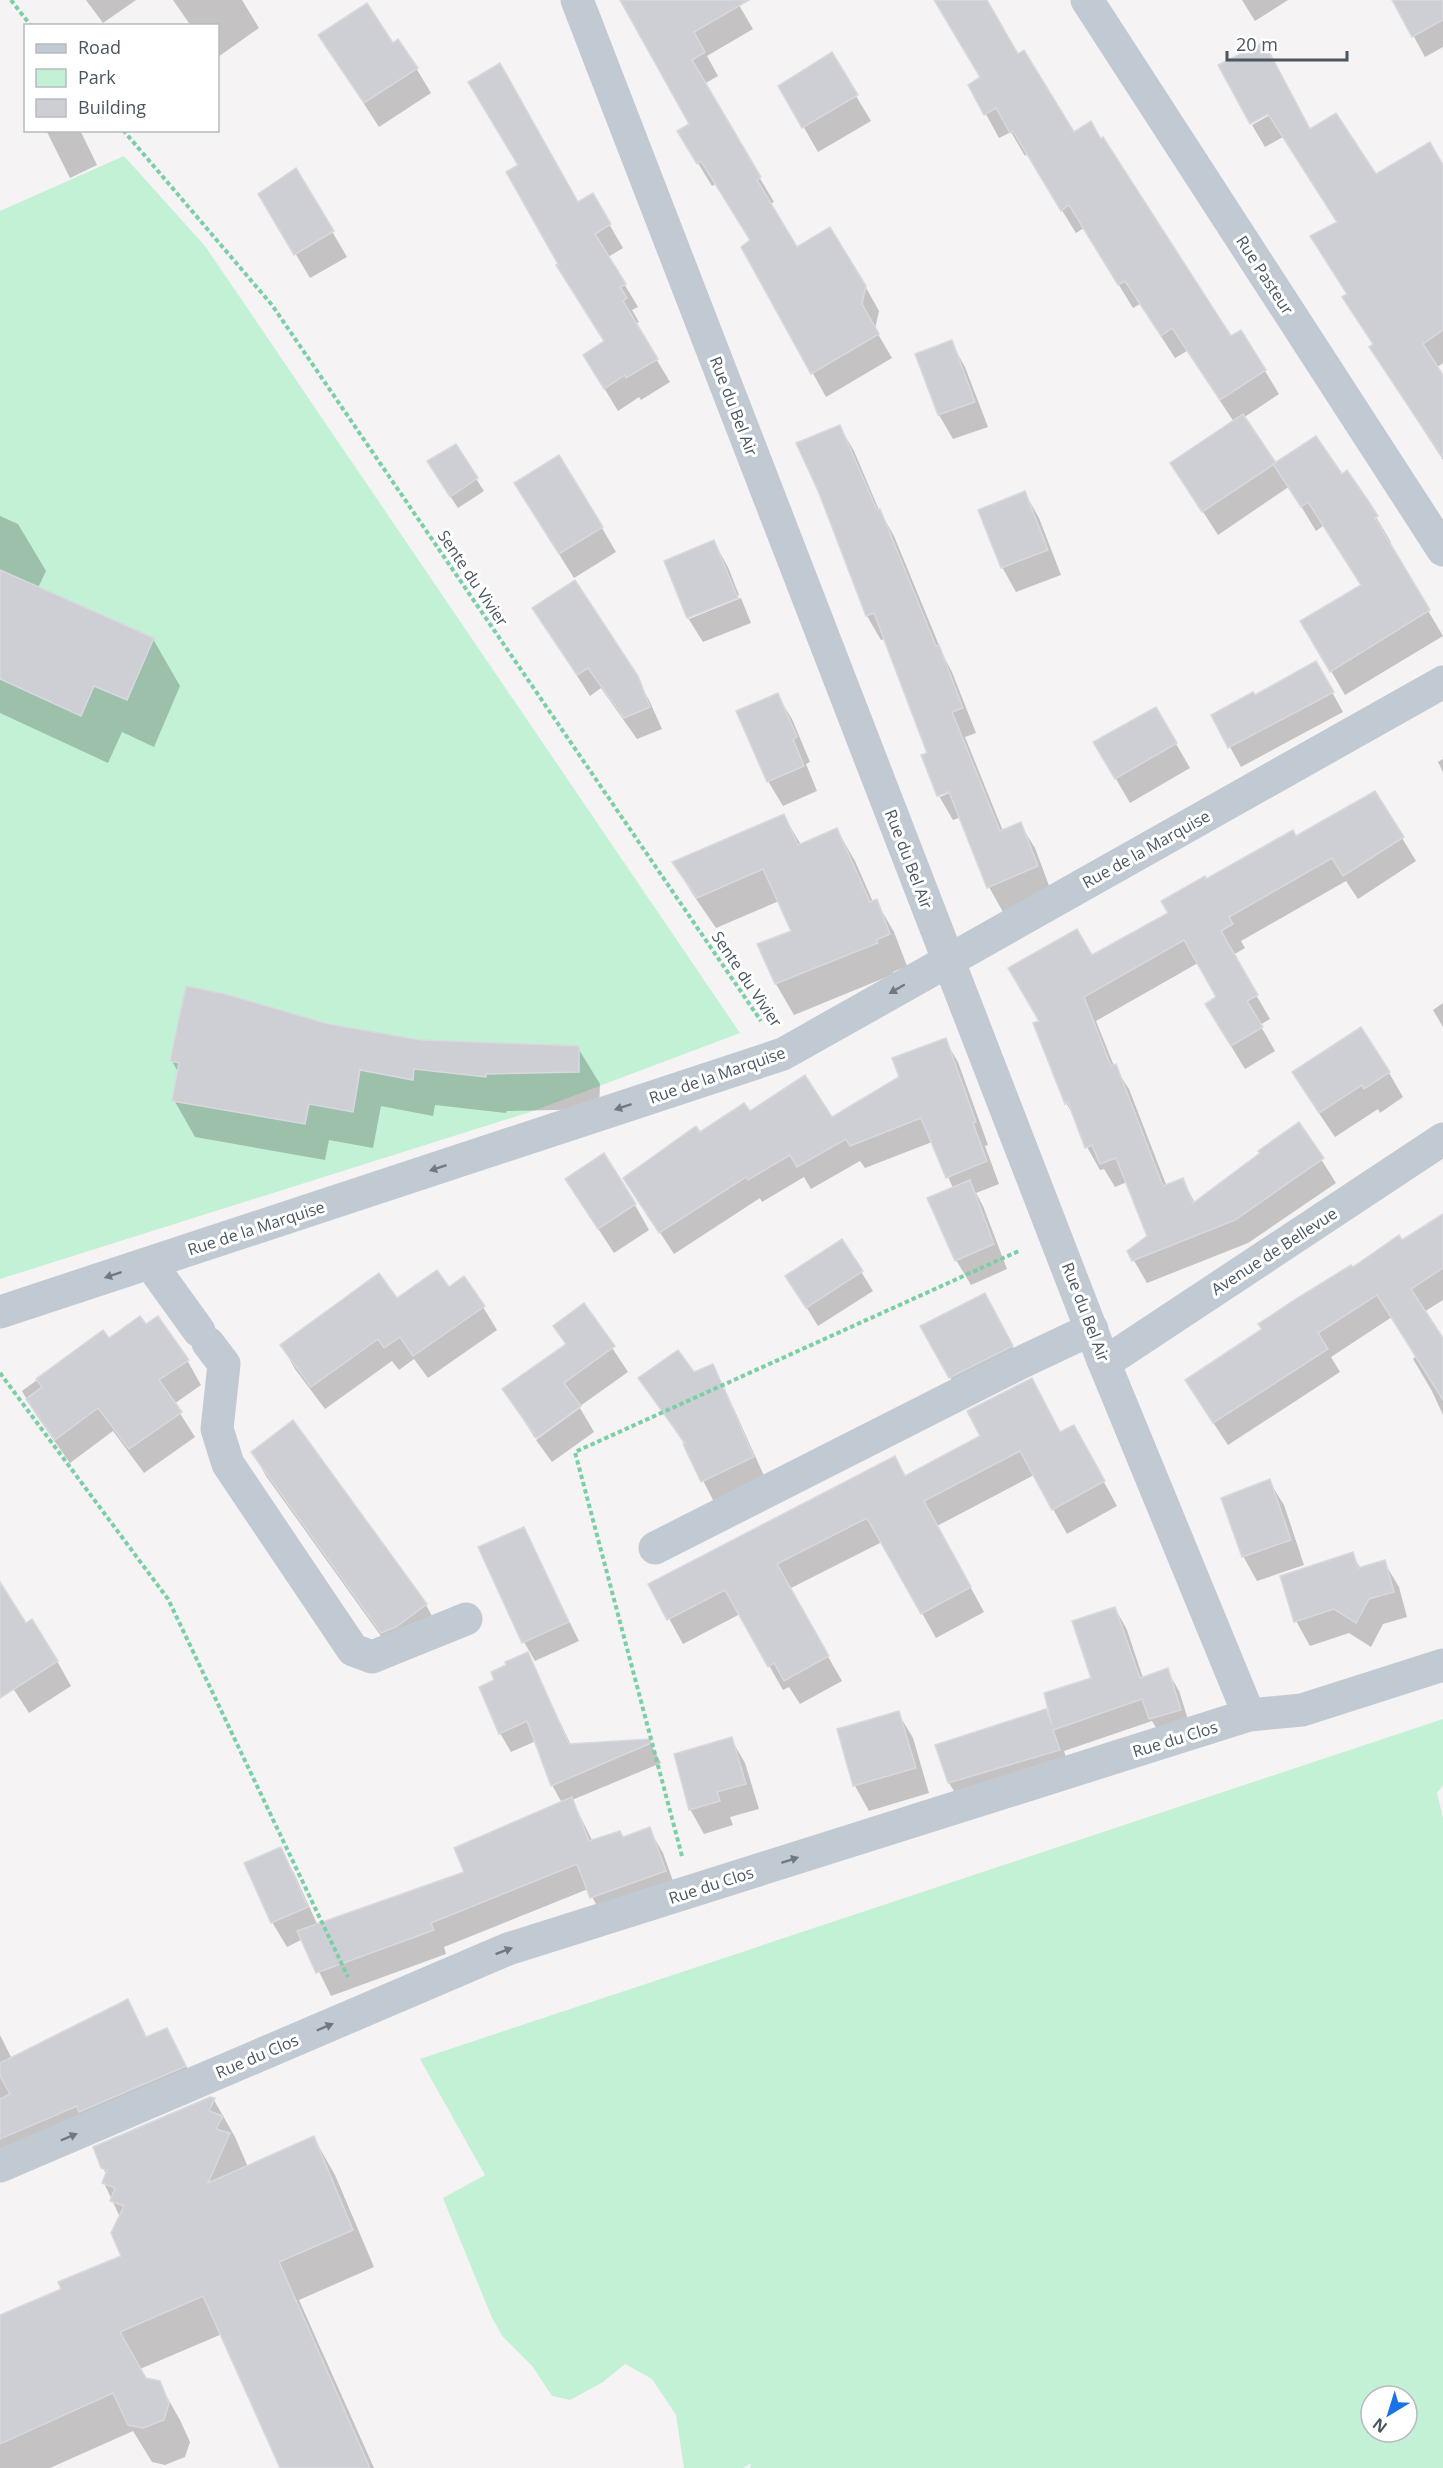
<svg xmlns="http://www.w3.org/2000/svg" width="1443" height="2468" font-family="'Open Sans',sans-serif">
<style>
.green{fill:#c3f1d5;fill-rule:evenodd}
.shadow{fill:#0003;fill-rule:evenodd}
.building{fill:#cdcfd5;stroke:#d7d9de;stroke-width:1.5}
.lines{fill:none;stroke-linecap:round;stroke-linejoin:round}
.path{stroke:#7ad0a6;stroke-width:4;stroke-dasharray:4.5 3;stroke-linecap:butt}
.minor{stroke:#c1cad2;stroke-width:33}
.oneway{fill:#6e7983}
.labels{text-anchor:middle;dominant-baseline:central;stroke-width:6;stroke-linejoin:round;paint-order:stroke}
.street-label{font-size:16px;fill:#4a5661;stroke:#fff}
</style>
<rect width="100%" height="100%" fill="#f5f3f3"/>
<!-- green -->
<g class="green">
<polygon points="124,156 205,246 740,1033 533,1111 0,1279 0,211"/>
<path d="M1443 1719V1785L1437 1793 1443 1818V2468H750L751 2463 743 2468H684L676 2415 652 2379 625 2364 603 2382 570 2400 552 2396 533 2367 503 2337 492 2318 443 2198 485 2175 420 2059ZM1371 2396H1407V2432H1371Z"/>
</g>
<!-- shadow -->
<g class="shadow">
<polygon points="86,0 136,0 103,23"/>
<polygon points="173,0 242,0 259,28 218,57 218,26 191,26"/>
<polygon points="621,0 736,0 753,29 707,56 718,76 704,84 774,202 769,204 796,249 865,286 879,311 875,329 892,358 826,397 743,247 752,241 716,184 712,186 693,155 691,125"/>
<polygon points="935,0 984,0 1018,56 1073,134 1231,338 1240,332 1265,371 1279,394 1243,418 1275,465 1341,476 1376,517 1391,542 1388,543 1443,636 1345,695 1302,621 1362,587 1323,526 1316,531 1290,488 1287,488 1218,535 1172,464 1234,422 1187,351 1175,358 1140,304 1133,308 1084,228 1076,233 1027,154 1025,156 1011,132 999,138 970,85 982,78"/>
<polygon points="1242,0 1288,0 1255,21"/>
<polygon points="1394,0 1443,0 1443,47 1425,57"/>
<polygon points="320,36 392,45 416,68 431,93 379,127"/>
<polygon points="831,54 871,121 818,152 780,86"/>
<polygon points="1220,65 1376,176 1443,167 1443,363 1436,368 1443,378 1443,460 1385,371 1374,345 1344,298 1348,296 1312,237 1338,223 1283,137 1265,147 1252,125 1275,112"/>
<polygon points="46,130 80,130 97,165 70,178"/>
<polygon points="296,170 347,257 310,278 260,194"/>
<polygon points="592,195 623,248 608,257 638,307 632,310 639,322 635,324 670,382 641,400 639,397 618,411 598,378 605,342 578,204"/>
<polygon points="951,342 965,367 988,427 953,439 939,415 917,355"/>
<path d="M840 427 854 451 879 510 894 536 943 655 952 672 976 733 965 737 1003 831 1020 824 1035 848 1051 891 1003 912 989 887 961 817 953 820 939 796 923 756 929 754 885 639 881 640 867 616 820 492ZM956 790 940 797V793Z"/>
<polygon points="455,446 484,491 458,508 435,473"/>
<polygon points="1025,493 1039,518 1061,575 1016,592 1002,567"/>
<polygon points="530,508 602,528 616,552 574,578"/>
<polygon points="0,516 18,524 46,571 38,588 153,639 180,686 154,747 122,732 108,763 0,713"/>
<polygon points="714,542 728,567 739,595 689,616 689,619 741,598 751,623 703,642 688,618 666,562"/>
<polygon points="534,609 636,677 649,700 662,729 637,739 601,688 590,696"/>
<polygon points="1316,663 1343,712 1241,767 1213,716 1254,697"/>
<polygon points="777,695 792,719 810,762 806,764 817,791 783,806 768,781"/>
<polygon points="1156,709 1190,768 1130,803 1095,743"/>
<polygon points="1443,759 1443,772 1438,762"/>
<polygon points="784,816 801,845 837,830 855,861 873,902 876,901 894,932 907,966 893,972 894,974 794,1015 776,984 759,944 793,932 779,901 716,928 692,893 674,863"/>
<polygon points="1296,838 1402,838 1416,861 1358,899 1346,881 1241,941 1245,948 1233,955 1270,1019 1260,1025 1275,1051 1245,1069 1220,1028 1218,998 1198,963 1096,1021 1114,1066 1129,1089 1167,1187 1183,1180 1195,1203 1299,1124 1336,1183 1248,1243 1147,1283 1129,1252 1149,1237 1127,1182 1115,1187 1104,1169 1100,1170 1087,1147 1077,1121 1066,1103 1041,1022 1092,957 1170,913 1206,881"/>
<polygon points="1443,1003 1443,1027 1433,1010"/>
<polygon points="327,1025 420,1041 578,1048 600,1084 599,1109 507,1111 506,1113 435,1105 433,1116 381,1106 373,1148 329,1140 325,1160 195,1137 174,1100 178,1072 172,1061"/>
<polygon points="945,1040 958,1062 988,1145 985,1146 999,1184 976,1193 983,1206 1007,1269 971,1285 956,1260 953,1188 932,1142 865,1168 860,1161 811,1189 804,1177 762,1202 760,1198 674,1254 625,1179 700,1134 749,1113 832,1119 900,1077"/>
<polygon points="1389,1073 1403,1097 1380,1113 1378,1109 1335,1137 1308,1097"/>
<polygon points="582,1204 635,1205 649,1230 614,1253"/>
<polygon points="1443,1215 1443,1300 1424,1312 1443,1341 1443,1415 1432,1391 1413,1359 1416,1356 1392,1317 1331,1357 1340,1372 1228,1445 1200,1403 1352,1269 1402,1242"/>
<polygon points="842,1241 873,1291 818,1326 787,1276"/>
<polygon points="449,1289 483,1307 497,1330 428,1378 414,1359 399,1370 392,1361 325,1409 295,1369 282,1346 397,1300"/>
<polygon points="584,1305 628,1372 535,1438 504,1390 566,1345 555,1326"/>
<polygon points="997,1317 1024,1368 963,1399 950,1377"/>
<polygon points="146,1326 187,1360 201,1385 174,1404 195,1437 144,1473 113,1431 70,1463 36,1415 22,1391 103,1332 108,1340"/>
<polygon points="712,1366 724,1387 765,1478 714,1502 685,1445 640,1378 693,1374"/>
<polygon points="1032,1380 1061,1433 1087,1451 1117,1506 1067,1534 1034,1475 937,1526 984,1612 936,1638 882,1542 789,1589 842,1681 800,1704 789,1687 783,1690 740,1614 683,1644 650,1584 906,1477 982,1436"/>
<polygon points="580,1408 594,1432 552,1462 536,1440"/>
<polygon points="293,1422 426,1605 439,1629 396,1657 266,1476 253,1452"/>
<polygon points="1269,1481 1284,1505 1304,1565 1257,1581 1243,1556"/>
<polygon points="525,1533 579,1641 535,1661 524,1642"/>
<polygon points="1352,1554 1361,1569 1384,1562 1399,1587 1407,1617 1383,1624 1371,1647 1349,1633 1310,1646 1296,1621"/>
<polygon points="1115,1608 1127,1630 1143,1678 1167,1670 1179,1691 1192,1732 1163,1739 1152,1721 1064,1751 1071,1772 962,1804 949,1783 937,1746 1045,1711 1051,1721 1093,1679"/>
<polygon points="0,1612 26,1625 57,1661 71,1686 29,1713 0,1668"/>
<polygon points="527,1654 571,1745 649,1741 661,1763 572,1800 593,1842 623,1839 649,1829 663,1853 678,1895 605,1921 588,1889 444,1947 446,1954 331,1996 303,1939 287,1947 272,1922 280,1849 294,1873 318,1926 466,1873 562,1803 552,1785 536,1741 511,1752 500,1733 496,1681"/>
<polygon points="898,1713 913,1738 929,1793 869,1811 855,1786 838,1730"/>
<polygon points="731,1739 745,1763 759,1809 730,1817 733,1825 704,1834 690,1809"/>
<polygon points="128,2001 147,2038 177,2048 196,2085 0,2163 0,2035 12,2059"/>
<polygon points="214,2100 235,2137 248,2167 314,2138 335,2175 374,2267 299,2300 374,2468 282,2468 222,2334 140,2369 146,2379 159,2383 180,2420 190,2442 185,2457 165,2465 152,2462 133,2431 50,2468 0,2468 0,2317 63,2290 123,2257 120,2217 104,2183 107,2175 102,2167"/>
</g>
<!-- building -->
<g class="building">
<polygon points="620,0 749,0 694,32 705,52 692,60 761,177 757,180 797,247 830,227 866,286 862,304 879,334 811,374 741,247 750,240 701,161 697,164 677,131 689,124"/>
<polygon points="934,0 987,0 1018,54 1024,50 1074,132 1091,121 1101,139 1103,137 1231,336 1241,330 1266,370 1220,400 1172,328 1161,336 1125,281 1118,285 1069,205 1061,211 1013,131 1010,133 996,108 984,115 968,85 980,77"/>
<polygon points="1392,0 1443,0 1443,20 1412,37"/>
<polygon points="367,3 393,43 398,39 418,68 364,103 318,35"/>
<polygon points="1264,42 1310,129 1336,113 1376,174 1430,142 1443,165 1443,330 1423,344 1443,375 1443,458 1369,347 1373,344 1342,297 1347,294 1310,236 1337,222 1268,114 1250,124 1218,65"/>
<polygon points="832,52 858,95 802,128 778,86"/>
<polygon points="500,63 578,202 593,193 611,224 595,234 626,284 620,287 627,298 623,301 658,359 626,378 625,375 604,389 583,355 604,341 556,265 558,264 506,172 518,165 468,82"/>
<polygon points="296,168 334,231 294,255 258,194"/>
<polygon points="952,340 975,402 938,415 915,354"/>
<polygon points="1243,414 1276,463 1202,512 1170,463"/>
<polygon points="840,425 877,510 880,509 936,646 939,645 963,708 952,712 1000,831 1021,822 1038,866 987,888 949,792 937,796 921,755 927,753 874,613 866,616 819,493 796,443"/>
<polygon points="1316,436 1342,474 1347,470 1369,502 1378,516 1375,518 1430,610 1330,672 1300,621 1361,585 1308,502 1301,507 1273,464"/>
<polygon points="456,444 478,478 450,497 427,461"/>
<polygon points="559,455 603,527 559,554 514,483"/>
<polygon points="1025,491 1048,550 1001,568 978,510"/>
<polygon points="714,540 738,598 687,618 664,561"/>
<polygon points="0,570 154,638 127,700 94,686 81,716 0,679"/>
<polygon points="575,580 638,676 650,707 624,718 588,668 577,675 532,608"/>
<polygon points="1316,661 1334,692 1228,748 1211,715 1253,692 1255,695"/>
<polygon points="778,693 797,737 793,739 804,766 767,782 736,711"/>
<polygon points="1156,707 1177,743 1115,779 1093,742"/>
<polygon points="1375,791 1404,837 1343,876 1332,858 1229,917 1233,924 1221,931 1258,995 1247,1001 1263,1027 1231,1046 1205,1004 1216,997 1184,940 1084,997 1111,1066 1116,1064 1163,1186 1183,1178 1193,1203 1260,1153 1258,1151 1299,1122 1324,1158 1235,1220 1132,1261 1127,1251 1147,1236 1116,1158 1100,1164 1092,1145 1085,1148 1068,1102 1065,1104 1033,1023 1039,1021 1008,968 1077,929 1092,955 1168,913 1161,901 1205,876 1206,879 1293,830 1296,836"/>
<polygon points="784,814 798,845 837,828 870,902 877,899 890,934 876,940 878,943 775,984 757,944 791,931 763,869 697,898 672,862"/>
<polygon points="186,986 225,994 328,1024 420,1040 579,1046 579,1072 486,1074 486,1077 414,1069 413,1080 360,1070 353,1112 309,1104 305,1124 172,1101 179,1063 170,1061"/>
<polygon points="1361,1027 1390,1072 1364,1089 1362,1085 1319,1113 1292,1072"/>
<polygon points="946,1038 976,1122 973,1123 987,1161 946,1178 921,1118 850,1146 846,1139 797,1167 790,1155 748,1180 746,1177 659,1233 623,1178 696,1126 700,1132 744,1103 750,1111 805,1075 832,1117 899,1077 892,1058"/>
<polygon points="604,1153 636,1204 598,1229 565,1179"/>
<polygon points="970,1180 994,1244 955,1261 927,1198"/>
<polygon points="1443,1214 1443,1268 1411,1289 1443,1338 1443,1400 1377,1295 1318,1333 1328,1349 1213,1423 1185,1380 1262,1329 1258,1324 1296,1299 1351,1265 1353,1267 1399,1235 1402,1240"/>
<polygon points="842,1239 863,1271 806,1308 785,1276"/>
<polygon points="437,1270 449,1287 464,1276 485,1306 413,1356 400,1337 384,1348 378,1339 311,1387 280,1345 379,1273 397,1298"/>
<polygon points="985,1293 1013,1346 949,1378 920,1326"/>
<polygon points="584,1303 615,1346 564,1383 581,1406 537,1438 502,1389 566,1344 553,1326"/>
<polygon points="140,1316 146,1324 158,1316 189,1360 159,1380 182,1412 129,1449 98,1408 55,1440 26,1399 42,1387 36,1379 103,1330 109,1338"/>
<polygon points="678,1350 694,1372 713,1364 754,1457 701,1482 683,1444 685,1443 638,1378"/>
<polygon points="1032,1378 1060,1432 1074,1425 1105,1481 1052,1510 1020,1451 924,1501 971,1587 921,1614 867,1518 777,1564 829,1656 784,1681 774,1663 768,1667 725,1590 667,1620 648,1584 895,1456 905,1476 980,1436 967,1411"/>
<polygon points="293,1420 427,1604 396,1627 381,1633 251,1452"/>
<polygon points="1270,1479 1291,1540 1242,1557 1221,1498"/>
<polygon points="524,1527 569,1622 522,1643 478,1547"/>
<polygon points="1353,1552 1358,1568 1385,1560 1394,1592 1369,1599 1356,1623 1334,1609 1294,1622 1280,1576"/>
<polygon points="0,1582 26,1623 32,1619 58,1661 0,1698"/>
<polygon points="1115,1607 1140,1678 1168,1668 1181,1710 1149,1719 1142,1699 1053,1730 1060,1750 948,1783 935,1745 1046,1709 1052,1725 1044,1693 1091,1678 1072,1621"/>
<polygon points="528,1652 569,1744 650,1739 651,1743 551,1786 527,1721 499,1734 479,1687 494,1680 491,1672 506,1665 505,1662"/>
<polygon points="899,1711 916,1768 853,1786 837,1729"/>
<polygon points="732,1737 746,1784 717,1792 720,1801 689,1810 674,1754"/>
<polygon points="572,1797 589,1841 620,1831 623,1837 650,1827 666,1871 590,1898 577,1864 431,1923 434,1930 316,1973 297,1931 464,1872 454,1848"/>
<polygon points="281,1847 308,1907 271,1923 244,1863"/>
<polygon points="128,1999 146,2037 167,2028 186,2066 79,2112 77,2106 0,2139 0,2099 10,2094 0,2076 0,2063"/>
<polygon points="210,2097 215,2098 209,2111 223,2116 216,2129 230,2133 208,2183 314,2136 353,2230 279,2262 370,2468 280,2468 203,2296 120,2332 146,2378 160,2381 169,2403 164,2420 143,2428 128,2425 113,2393 0,2444 0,2315 61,2289 58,2282 121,2256 111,2233 124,2206 110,2201 115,2188 102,2183 107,2170 101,2168 93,2147"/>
</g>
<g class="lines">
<!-- path -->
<g class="path">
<polyline points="11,0 31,26"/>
<polyline points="123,130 272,305 761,1021"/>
<polyline points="0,1373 168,1599 348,1977"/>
<polyline points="682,1856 575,1452 1021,1250"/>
</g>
<!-- minor -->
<g class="minor">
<polyline points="577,0 1103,1360 1249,1715"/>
<polyline points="1087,0 1443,550"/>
<polyline points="150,1263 199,1331"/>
<polyline points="0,1312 783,1054 1443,682"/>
<polyline points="208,1343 224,1364 217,1429 228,1464 353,1650 372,1657 466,1619"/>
<polyline points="1103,1360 1118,1354 1443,1139"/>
<polyline points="655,1548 1024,1361 1092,1329"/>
<polyline points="0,2166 508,1949 1249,1715 1302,1710 1443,1665"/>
</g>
</g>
<!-- one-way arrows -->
<defs><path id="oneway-solid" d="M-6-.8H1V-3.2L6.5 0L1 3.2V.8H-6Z" transform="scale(1.5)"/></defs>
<g class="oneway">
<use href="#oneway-solid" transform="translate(897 989) rotate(150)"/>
<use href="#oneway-solid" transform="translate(623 1107) rotate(162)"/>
<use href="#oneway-solid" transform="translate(438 1168) rotate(162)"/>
<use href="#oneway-solid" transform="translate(113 1275) rotate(162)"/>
<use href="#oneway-solid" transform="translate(790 1860) rotate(-18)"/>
<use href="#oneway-solid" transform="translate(504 1951) rotate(-21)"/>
<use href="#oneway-solid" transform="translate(325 2027) rotate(-23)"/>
<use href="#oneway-solid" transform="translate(69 2137) rotate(-23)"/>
</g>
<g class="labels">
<!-- street labels -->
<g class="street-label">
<text transform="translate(1265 275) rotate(57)">Rue Pasteur</text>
<text transform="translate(734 406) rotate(69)">Rue du Bel Air</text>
<text transform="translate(473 578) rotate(56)">Sente du Vivier</text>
<text transform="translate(1146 849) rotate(-29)">Rue de la Marquise</text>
<text transform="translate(909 859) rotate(69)">Rue du Bel Air</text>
<text transform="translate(747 979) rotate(56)">Sente du Vivier</text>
<text transform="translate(717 1075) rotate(-19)">Rue de la Marquise</text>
<text transform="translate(256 1228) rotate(-18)">Rue de la Marquise</text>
<text transform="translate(1274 1251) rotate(-33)">Avenue de Bellevue</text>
<text transform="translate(1086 1312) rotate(69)">Rue du Bel Air</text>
<text transform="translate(1175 1739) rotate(-17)">Rue du Clos</text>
<text transform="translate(711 1885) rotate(-18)">Rue du Clos</text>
<text transform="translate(257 2056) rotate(-23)">Rue du Clos</text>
</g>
</g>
<!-- legend -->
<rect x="24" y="24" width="195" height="108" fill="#ffffff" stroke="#b7bbc0" stroke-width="1.5"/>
<rect x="36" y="44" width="30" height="9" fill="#c1cad2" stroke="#b7bbc0" stroke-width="1.5"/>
<text x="78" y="54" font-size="18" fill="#4a5661">Road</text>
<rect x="36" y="69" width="30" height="18" fill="#c3f1d5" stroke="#b7bbc0" stroke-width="1.5"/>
<text x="78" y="84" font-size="18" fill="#4a5661">Park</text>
<rect x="36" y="99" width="30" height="18" fill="#cdcfd5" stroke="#b7bbc0" stroke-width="1.5"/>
<text x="78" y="114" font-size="18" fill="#4a5661">Building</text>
<!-- north arrow -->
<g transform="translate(1389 2414) rotate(218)"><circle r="28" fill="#ffffff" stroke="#b7bbc0" stroke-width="1.5"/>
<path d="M0-4.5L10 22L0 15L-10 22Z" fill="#1a73e8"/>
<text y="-9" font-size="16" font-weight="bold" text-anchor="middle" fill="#4a5661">N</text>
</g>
<!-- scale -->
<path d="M1227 51v9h120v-9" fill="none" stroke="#4a5661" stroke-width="3"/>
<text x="1236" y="51" font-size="18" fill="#4a5661" stroke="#ffffff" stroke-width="4.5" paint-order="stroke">20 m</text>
</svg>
